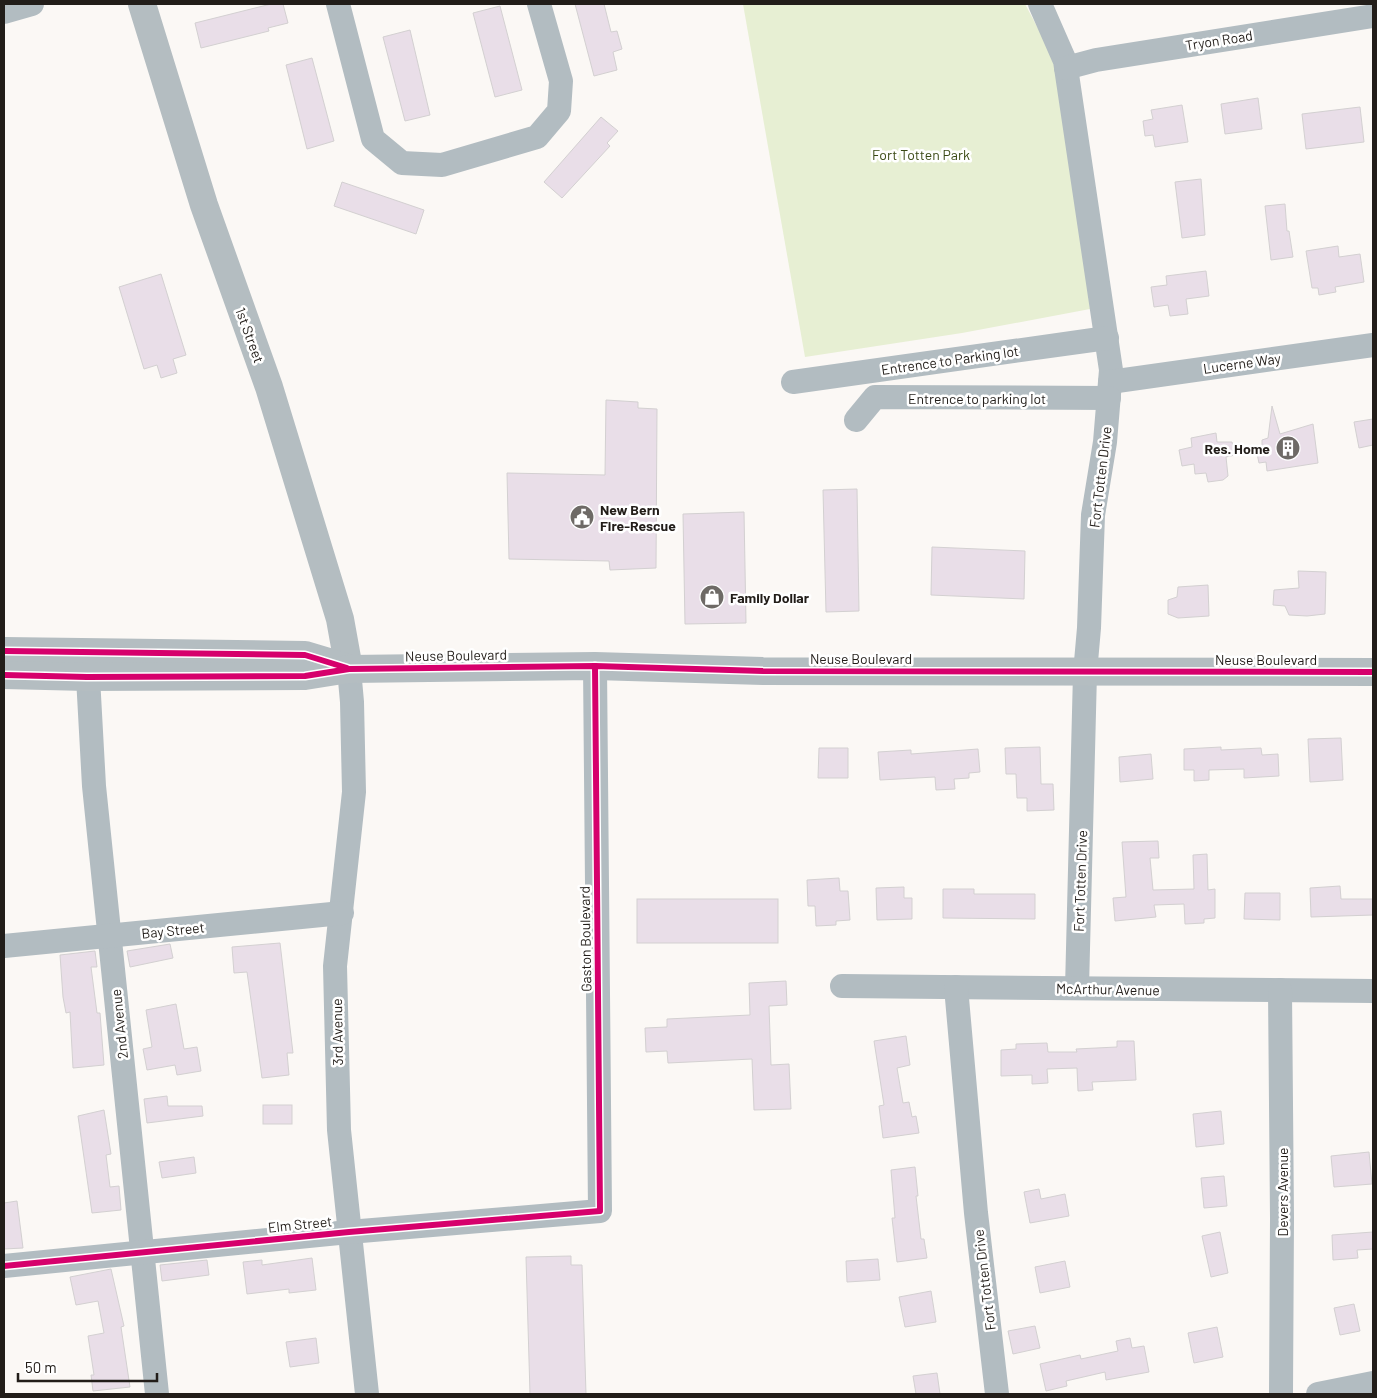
<svg xmlns="http://www.w3.org/2000/svg" width="1377" height="1398" font-family="Barlow,sans-serif">
<style>
.green{fill:#e7efd3}
.building{fill:#e9dee8;stroke:#d3d0d1}
.lines{fill:none;stroke-linecap:round;stroke-linejoin:round}
.minor{stroke:#b2bcc1;stroke-width:24}
.major{stroke:#b4bdc1;stroke-width:28}
.cycleway-casing{stroke:#fff;stroke-width:9}
.cycleway{stroke:#d6006c;stroke-width:6}
.labels{text-anchor:middle;dominant-baseline:central;stroke-width:5;stroke-linejoin:round;paint-order:stroke}
.street-label{font-size:14px;fill:#221d19;stroke:#fff}
.park-label{font-size:14px;fill:#394813;stroke:#fff}
.poi-label{font-size:14px;font-weight:bold;fill:#221d19;stroke:#fff;text-anchor:start}
</style>
<rect width="100%" height="100%" fill="#fbf8f5"/>
<!-- green -->
<polygon class="green" points="743,4 1025,4 1058,66 1069,125 1090,309 962,333 805,357"/>
<!-- building -->
<g class="building">
<polygon points="271,4 283,4 288,23 268,28 269,31 201,48 195,23"/>
<polygon points="575,4 604,4 611,32 617,31 622,49 613,52 617,70 594,76"/>
<polygon points="500,6 522,90 495,97 473,13"/>
<polygon points="410,30 430,115 405,121 383,37"/>
<polygon points="312,58 334,141 307,149 286,65"/>
<polygon points="1258,98 1262,129 1225,134 1221,104"/>
<polygon points="1182,105 1188,142 1155,147 1153,135 1145,136 1143,121 1153,119 1151,110"/>
<polygon points="1360,107 1364,142 1306,149 1302,114"/>
<polygon points="601,117 618,131 607,143 610,146 562,198 544,182"/>
<polygon points="1201,179 1205,235 1182,238 1175,182"/>
<polygon points="342,182 424,210 416,234 334,206"/>
<polygon points="1285,204 1287,231 1289,231 1293,257 1271,260 1265,206"/>
<polygon points="1338,246 1339,257 1360,254 1364,282 1335,287 1336,292 1319,295 1318,288 1312,288 1306,251"/>
<polygon points="1206,271 1209,296 1186,299 1188,314 1170,316 1168,305 1154,307 1151,287 1167,285 1166,276"/>
<polygon points="161,274 186,355 173,359 177,373 161,378 157,365 144,369 119,287"/>
<polygon points="606,400 638,402 638,408 657,409 656,568 610,570 609,561 509,559 507,473 605,475"/>
<polygon points="1272,406 1280,434 1313,424 1318,463 1267,471 1266,462 1259,463 1256,449 1262,447 1262,440 1268,438"/>
<polygon points="1373,419 1373,445 1359,448 1354,422"/>
<polygon points="1216,433 1217,442 1232,442 1235,455 1226,457 1228,476 1223,480 1208,482 1206,473 1195,474 1194,464 1182,466 1179,450 1192,447 1191,438"/>
<polygon points="857,489 859,611 826,612 823,490"/>
<polygon points="744,512 746,623 685,624 683,514"/>
<polygon points="932,547 1025,551 1024,599 931,595"/>
<polygon points="1298,571 1326,572 1325,614 1307,616 1289,615 1285,606 1273,605 1274,590 1299,588"/>
<polygon points="1208,585 1209,616 1178,618 1168,614 1168,600 1177,597 1178,587"/>
<polygon points="1341,738 1343,780 1310,782 1308,739"/>
<polygon points="1040,747 1041,784 1053,784 1054,810 1027,811 1027,798 1017,798 1016,774 1006,774 1005,748"/>
<polygon points="1221,747 1221,750 1261,748 1262,755 1278,754 1279,776 1244,778 1244,769 1209,770 1209,780 1194,781 1194,770 1184,770 1184,749"/>
<polygon points="819,748 848,748 848,778 818,778"/>
<polygon points="978,749 980,772 969,773 969,778 954,779 955,789 936,790 935,777 880,780 878,752 911,750 911,754"/>
<polygon points="1151,754 1153,779 1120,782 1119,757"/>
<polygon points="1158,841 1159,858 1150,858 1153,890 1194,889 1193,855 1207,854 1208,890 1215,889 1215,918 1204,919 1204,923 1185,924 1184,904 1154,905 1156,917 1115,921 1113,898 1126,897 1122,842"/>
<polygon points="839,878 840,891 848,891 850,920 836,921 836,925 816,926 815,906 808,906 807,880"/>
<polygon points="1340,886 1341,899 1373,899 1373,915 1311,917 1310,888"/>
<polygon points="904,887 904,898 912,898 912,919 877,920 876,888"/>
<polygon points="943,889 974,889 974,894 1035,894 1035,919 943,918"/>
<polygon points="1245,893 1280,893 1280,920 1244,919"/>
<rect x="637" y="899" width="141" height="44"/>
<polygon points="280,943 293,1053 287,1053 289,1075 262,1078 247,972 234,973 232,947"/>
<polygon points="170,944 173,958 130,967 127,951"/>
<polygon points="95,951 97,967 91,967 97,1013 100,1013 104,1065 73,1068 70,1012 66,1013 63,997 60,955"/>
<polygon points="786,981 787,1005 769,1006 771,1065 789,1064 791,1109 754,1110 752,1059 668,1063 667,1051 646,1052 645,1028 667,1027 667,1019 750,1015 749,983"/>
<polygon points="176,1004 184,1049 197,1047 201,1071 177,1075 175,1065 147,1070 143,1049 152,1047 146,1010"/>
<polygon points="906,1036 910,1065 897,1068 903,1103 909,1102 912,1117 916,1116 919,1133 883,1138 879,1106 884,1105 874,1041"/>
<polygon points="1117,1041 1134,1041 1136,1080 1092,1082 1093,1090 1078,1091 1077,1068 1047,1069 1048,1083 1032,1084 1032,1075 1001,1076 1001,1050 1016,1049 1016,1044 1047,1043 1048,1052 1077,1052 1076,1049 1117,1047"/>
<polygon points="167,1096 168,1106 202,1106 203,1116 147,1123 144,1099"/>
<rect x="263" y="1105" width="29" height="19"/>
<polygon points="104,1110 111,1154 106,1155 110,1187 119,1186 121,1210 92,1213 78,1116"/>
<polygon points="1221,1111 1224,1144 1196,1147 1193,1114"/>
<polygon points="1369,1152 1372,1184 1334,1187 1331,1156"/>
<polygon points="194,1157 196,1173 162,1178 159,1162"/>
<polygon points="915,1167 918,1196 916,1196 921,1239 924,1239 927,1258 897,1262 892,1218 895,1218 891,1170"/>
<polygon points="1224,1176 1227,1206 1204,1208 1201,1178"/>
<polygon points="1039,1189 1041,1199 1065,1194 1069,1216 1030,1223 1024,1192"/>
<polygon points="17,1201 23,1248 4,1249 4,1203"/>
<polygon points="1220,1232 1228,1273 1211,1277 1202,1236"/>
<polygon points="1373,1232 1373,1249 1357,1250 1358,1258 1333,1260 1332,1235"/>
<polygon points="571,1256 571,1265 582,1265 586,1394 530,1394 526,1257"/>
<polygon points="312,1258 316,1290 289,1293 289,1289 247,1294 243,1262 262,1260 262,1265"/>
<polygon points="878,1259 880,1280 847,1282 846,1261"/>
<polygon points="207,1260 209,1275 162,1281 160,1265"/>
<polygon points="1065,1261 1070,1287 1040,1293 1035,1267"/>
<polygon points="111,1269 124,1326 121,1327 130,1387 93,1391 91,1375 94,1375 88,1336 104,1333 98,1301 76,1305 70,1277"/>
<polygon points="931,1291 936,1322 905,1327 899,1297"/>
<polygon points="1354,1304 1360,1331 1340,1335 1334,1308"/>
<polygon points="1035,1326 1040,1348 1013,1354 1008,1331"/>
<polygon points="1217,1327 1223,1357 1194,1363 1188,1333"/>
<polygon points="316,1338 319,1363 290,1367 286,1342"/>
<polygon points="1130,1338 1132,1348 1144,1346 1149,1372 1106,1380 1105,1372 1066,1381 1067,1386 1046,1391 1040,1364 1080,1355 1081,1359 1118,1351 1116,1341"/>
<polygon points="937,1373 940,1394 916,1394 913,1376"/>
</g>
<g class="lines">
<!-- minor -->
<g class="minor">
<polyline points="338,4 373,139 402,163 442,165 537,137 559,111 561,81 539,4"/>
<polyline points="1040,4 1065,61 1111,370 1105,442 1093,515 1089,628 1085,673 1077,988"/>
<polyline points="4,12 32,4"/>
<polyline points="1066,68 1096,60 1373,16"/>
<polyline points="793,382 1107,338"/>
<polyline points="1110,382 1373,345"/>
<polyline points="856,420 875,397 1109,398"/>
<polyline points="87,659 94,786 157,1394"/>
<polyline points="349,669 352,702 354,792 335,966 339,1130 367,1394"/>
<polyline points="4,946 342,913"/>
<polyline points="842,986 1373,991"/>
<polyline points="956,987 976,1213 997,1394"/>
<polyline points="1280,990 1282,1218 1281,1394"/>
<polyline points="4,1266 349,1232 600,1211 595,666"/>
<polyline points="1318,1394 1373,1383"/>
</g>
<!-- major -->
<g class="major">
<polyline points="142,4 204,205 269,387 340,619 349,669"/>
<polyline points="4,651 305,655 345,667"/>
<polyline points="4,675 87,677 305,676 349,669 595,666 763,671 1373,672"/>
</g>
<defs>
<g id="cycleway">
<polyline points="4,651 305,655 347,668"/>
<polyline points="4,675 87,677 305,676 349,669 595,666 763,671 1373,672"/>
<polyline points="4,1266 349,1232 600,1211 595,666"/>
</g>
</defs>
<!-- cycleway casing -->
<use href="#cycleway" class="cycleway-casing"/>
<!-- cycleway -->
<use href="#cycleway" class="cycleway"/>
</g>
<!-- icons -->
<defs>
<symbol id="building-disc" viewBox="-11 -11 22 22"><circle r="9.5" fill="#6e6a66" stroke="#fff"/><path d="M-4-6H4V6H1V3H-1V6H-4ZM-2.5-4.3h1.7v1.8h-1.7ZM.8-4.3h1.7v1.8H.8ZM-2.5-1h1.7V.8h-1.7ZM.8-1h1.7V.8H.8Z" fill="#fff"/></symbol>
<symbol id="civic-disc" viewBox="-11 -11 22 22"><circle r="9.5" fill="#6e6a66" stroke="#fff"/><path d="M-.6-6.5H3V-4.5H.6V-3L4-1V1h2V6H-6V1h2V-1L-.6-3ZM-1.2 2.5V6h2.4V2.5Z" fill="#fff"/></symbol>
<symbol id="shop-disc" viewBox="-11 -11 22 22"><circle r="9.5" fill="#6e6a66" stroke="#fff"/><path d="M-5-2.5h2.3a2.7 3.5 0 0 1 5.4 0H5L5.5 6h-11ZM-1.5-2.5h3a1.5 2.3 0 0 0-3 0Z" fill="#fff"/></symbol>
</defs>
<g fill-rule="evenodd">
<use href="#building-disc" x="1274" y="434" width="28" height="28"/>
<use href="#civic-disc" x="568" y="503" width="28" height="28"/>
<use href="#shop-disc" x="698" y="583" width="28" height="28"/>
</g>
<g class="labels">
<!-- street labels -->
<g class="street-label">
<text transform="translate(1219 40) rotate(-9)">Tryon Road</text>
<text transform="translate(250 335) rotate(70)">1st Street</text>
<text transform="translate(950 360) rotate(-8)">Entrence to Parking lot</text>
<text transform="translate(1242 363) rotate(-8)">Lucerne Way</text>
<text x="977" y="398">Entrence to parking lot</text>
<text transform="translate(1100 477) rotate(-83)">Fort Totten Drive</text>
<text transform="translate(456 655) rotate(-1)">Neuse Boulevard</text>
<text x="861" y="658">Neuse Boulevard</text>
<text x="1266" y="659">Neuse Boulevard</text>
<text transform="translate(1080 881) rotate(-88)">Fort Totten Drive</text>
<text transform="translate(173 930) rotate(-6)">Bay Street</text>
<text transform="translate(585 939) rotate(-91)">Gaston Boulevard</text>
<text transform="translate(1108 989) rotate(1)">McArthur Avenue</text>
<text transform="translate(119 1024) rotate(-96)">2nd Avenue</text>
<text transform="translate(337 1032) rotate(-91)">3rd Avenue</text>
<text transform="translate(1282 1192) rotate(-90)">Devers Avenue</text>
<text transform="translate(300 1224) rotate(-6)">Elm Street</text>
<text transform="translate(984 1280) rotate(-97)">Fort Totten Drive</text>
</g>
<!-- park labels -->
<g class="park-label">
<text x="921" y="154">Fort Totten Park</text>
</g>
<!-- poi labels -->
<g class="poi-label">
<text x="1270" y="448" text-anchor="end">Res. Home</text>
<text x="600" y="509">New Bern<tspan x="600" dy="16">Fire-Rescue</tspan></text>
<text x="730" y="597">Family Dollar</text>
</g>
</g>
<!-- border -->
<rect width="1377" height="1398" fill="none" stroke="#221d19" stroke-width="10"/>
<!-- scale -->
<path d="M18 1373v8h139v-8" fill="none" stroke="#221d19" stroke-width="2.5"/>
<text x="25" y="1373" font-size="15" fill="#221d19" stroke="#ffffff" stroke-width="4" paint-order="stroke">50 m</text>
</svg>
